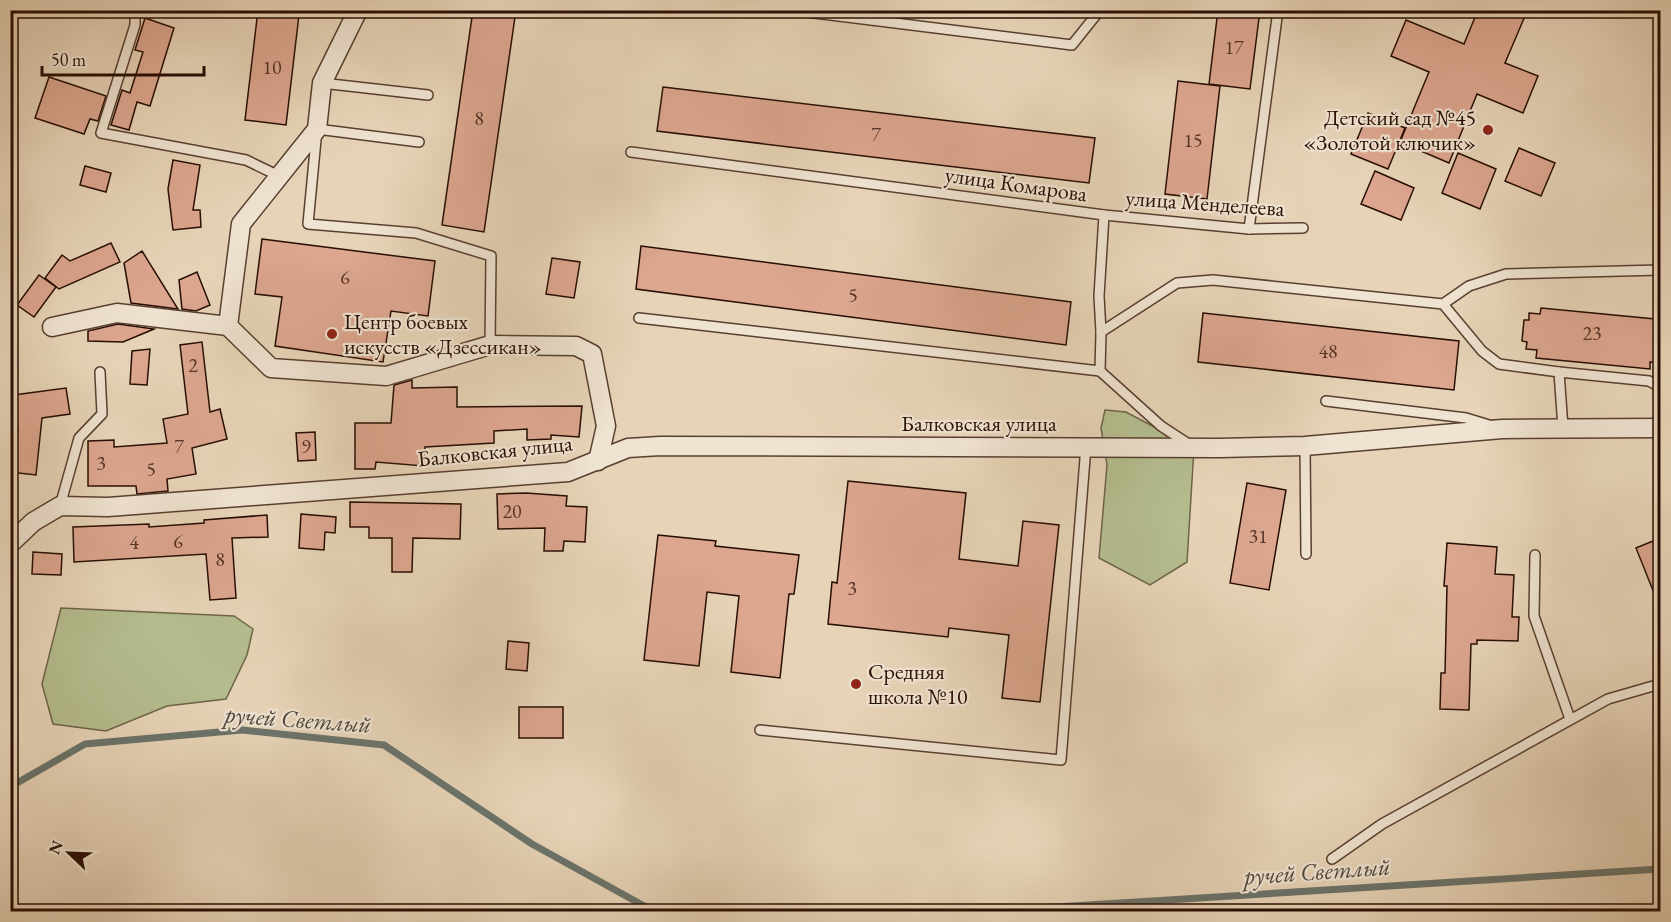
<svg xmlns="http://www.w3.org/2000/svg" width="1671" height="922" font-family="'EB Garamond',serif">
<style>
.green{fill:#b5bd8f;stroke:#6e6549;stroke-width:1.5}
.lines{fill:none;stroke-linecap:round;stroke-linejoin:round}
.stream{stroke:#6b746b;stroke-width:7}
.building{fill:#dca68f;stroke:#280d03;stroke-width:1.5}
.lane-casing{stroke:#583f30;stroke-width:12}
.street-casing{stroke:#583f30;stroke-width:21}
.lane{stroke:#efe3d1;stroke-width:9}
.street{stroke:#efe3d1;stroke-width:18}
.poi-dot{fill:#8f2418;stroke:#efe3d1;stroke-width:2}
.labels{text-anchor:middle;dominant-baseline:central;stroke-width:4.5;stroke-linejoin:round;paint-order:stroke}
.number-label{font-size:20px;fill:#553326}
.poi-label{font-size:22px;fill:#280d03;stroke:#efe3d1;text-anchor:start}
.street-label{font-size:22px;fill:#280d03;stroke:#efe3d1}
.water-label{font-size:24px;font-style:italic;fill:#4f4940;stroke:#efe3d1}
</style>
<rect width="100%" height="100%" fill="#e7d4b8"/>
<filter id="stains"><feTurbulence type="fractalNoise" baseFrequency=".00333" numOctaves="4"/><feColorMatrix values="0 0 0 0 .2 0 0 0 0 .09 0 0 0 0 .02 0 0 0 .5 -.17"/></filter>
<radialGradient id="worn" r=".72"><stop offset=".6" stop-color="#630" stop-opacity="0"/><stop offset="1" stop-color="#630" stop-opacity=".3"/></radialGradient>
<!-- green -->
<g class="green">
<polygon points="1105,410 1126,412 1194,448 1187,562 1150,585 1099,558 1107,465 1101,428"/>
<polygon points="61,608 234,616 253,629 247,655 226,699 167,706 106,731 53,724 42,684"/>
</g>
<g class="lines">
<!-- stream -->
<g class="stream">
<polyline points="10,787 85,744 242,730 384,745 532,844 655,912"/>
<polyline points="976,912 1660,869"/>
</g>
</g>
<!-- building -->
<g class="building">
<polygon points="258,10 299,15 286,125 245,120"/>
<polygon points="473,10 516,10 484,232 442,225"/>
<polygon points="1218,10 1260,10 1250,89 1209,84"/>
<polygon points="1478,10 1512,10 1525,16 1505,63 1538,76 1523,113 1477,94 1449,163 1400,142 1429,72 1391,56 1406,20 1464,44"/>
<polygon points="145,18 174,28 150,106 137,102 129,130 111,125 122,90 130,93 143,52 135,50"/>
<polygon points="49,77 106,96 98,121 90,119 84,134 35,118"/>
<polygon points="1178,81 1220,86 1207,199 1165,194"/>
<polygon points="663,87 1095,138 1089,183 657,131"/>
<polygon points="1368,113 1405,128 1388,169 1351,154"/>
<polygon points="1519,148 1555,163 1541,196 1505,181"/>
<polygon points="1458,153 1496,169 1480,209 1442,193"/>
<polygon points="173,160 200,165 193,210 200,210 201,227 173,230 168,189"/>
<polygon points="85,166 111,173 106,192 80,185"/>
<polygon points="1375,171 1414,188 1401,220 1361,204"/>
<polygon points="262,239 435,261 428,316 391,311 383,362 275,346 282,297 255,294"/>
<polygon points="111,243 120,262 59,289 45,278 62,255 70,261"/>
<polygon points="641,246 1071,302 1066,345 636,289"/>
<polygon points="142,251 178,309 131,303 124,263"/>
<polygon points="552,258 580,262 574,298 546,294"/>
<polygon points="197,272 210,305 196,311 182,309 179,280"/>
<polygon points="39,275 56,287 34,317 17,305"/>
<polygon points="1541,308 1655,319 1654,324 1660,325 1660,363 1650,362 1650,369 1536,358 1537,350 1526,349 1527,342 1522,341 1524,320 1529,320 1529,313 1540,314"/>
<polygon points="1203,313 1459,341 1454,390 1198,362"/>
<polygon points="118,324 154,329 123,342 88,341 88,331"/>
<polygon points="202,342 210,412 220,409 227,439 192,448 196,474 167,479 168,491 137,494 136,486 88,486 88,441 114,440 114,447 167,443 163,419 188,414 180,345"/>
<polygon points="150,349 147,385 130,384 132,351"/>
<polygon points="412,380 412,388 457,387 457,407 582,406 579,437 551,435 551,439 527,440 527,429 494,431 494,443 425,447 424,466 376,462 375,469 355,469 355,423 391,423 394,385"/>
<polygon points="66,388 70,414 42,418 36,475 10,472 10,430 18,431 14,395"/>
<polygon points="315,432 316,460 298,461 296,433"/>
<polygon points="848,481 966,493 959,559 1018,566 1023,521 1059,525 1040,702 1002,698 1009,635 949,628 948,637 828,624 832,582 837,583"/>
<polygon points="1247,483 1286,490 1269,590 1230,583"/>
<polygon points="526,493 567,496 566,506 587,507 585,542 564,541 563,551 544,551 545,528 498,529 497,494"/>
<polygon points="350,502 461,504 460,539 413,538 412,572 392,572 392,538 369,538 369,527 350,527"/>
<polygon points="301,514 336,517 335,533 325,532 324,550 299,548"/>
<polygon points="267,515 268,537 232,538 236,598 210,600 206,554 74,562 73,527 149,524 149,527 204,523 204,520"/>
<polygon points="658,535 716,541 715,546 799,555 794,594 789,594 780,678 731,672 739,596 707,592 699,666 644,660"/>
<polygon points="1653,541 1660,560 1660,608 1636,548"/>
<polygon points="1447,543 1497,547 1495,574 1514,575 1512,617 1519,617 1518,641 1477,640 1477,644 1471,644 1469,710 1440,709 1441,673 1445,673 1447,586 1444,586"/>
<polygon points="33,552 62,554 61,575 32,574"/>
<polygon points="508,641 529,643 527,671 506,669"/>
<rect x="519" y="707" width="44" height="31"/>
</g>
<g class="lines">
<defs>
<g id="lane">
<polyline points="135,10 135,25 101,133 246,160 279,176"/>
<polyline points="790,10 1072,45 1100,10"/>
<polyline points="322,83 428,95"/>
<polyline points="419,142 317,129 308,224 416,233 491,256 490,345"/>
<polyline points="631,152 1104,215 1099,296 1101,332 1100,371"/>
<polyline points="1104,215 1249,229 1303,228"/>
<polyline points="1249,229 1278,10"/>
<polyline points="1443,304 1469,286 1506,274 1660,270"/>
<polyline points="639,318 1100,371"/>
<polyline points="1101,332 1177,283 1213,280 1443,304 1482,351 1499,364 1559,372 1563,428"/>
<polyline points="1100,371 1161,426 1190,445"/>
<polyline points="1559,372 1649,381 1660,387"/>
<polyline points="1326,401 1466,418 1489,425"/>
<polyline points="1305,446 1306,554"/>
<polyline points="60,506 79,438 102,414 100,372"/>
<polyline points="1535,555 1534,616 1570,719"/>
<polyline points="760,730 1061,760 1086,446"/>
<polyline points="1332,859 1382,824 1608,699 1660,684"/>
</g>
<g id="street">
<polyline points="358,10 322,83 317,129 241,224 228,326 271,368 386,376 490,345 576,346 592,354 606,426 598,461"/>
<polyline points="52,327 117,313 228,326"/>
<polyline points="10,544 33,522 60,506 108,507 568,472 628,448 660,446 1220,448 1305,446 1502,429 1660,428"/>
</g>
</defs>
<!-- lane casing -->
<use href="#lane" class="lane-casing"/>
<!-- street casing -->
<use href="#street" class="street-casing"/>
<!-- lane -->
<use href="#lane" class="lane"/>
<!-- street -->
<use href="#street" class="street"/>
</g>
<!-- markers -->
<g class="poi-dot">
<circle cx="1488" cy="130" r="6"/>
<circle cx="332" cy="334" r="6"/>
<circle cx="856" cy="684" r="6"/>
</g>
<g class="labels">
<!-- number labels -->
<g class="number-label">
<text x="1234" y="47">17</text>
<text x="272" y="67">10</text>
<text x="479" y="118">8</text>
<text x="876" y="134">7</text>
<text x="1193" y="140">15</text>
<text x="345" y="277">6</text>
<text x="853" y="295">5</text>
<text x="1592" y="333">23</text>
<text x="1328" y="351">48</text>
<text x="193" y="365">2</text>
<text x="179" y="446">7</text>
<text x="306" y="446">9</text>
<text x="101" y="463">3</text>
<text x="151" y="469">5</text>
<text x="512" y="511">20</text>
<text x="1258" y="536">31</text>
<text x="178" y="541">6</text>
<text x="134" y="542">4</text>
<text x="220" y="559">8</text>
<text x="852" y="588">3</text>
</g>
<!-- poi labels -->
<g class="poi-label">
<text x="1476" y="117" text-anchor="end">Детский сад №45<tspan x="1476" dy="25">«Золотой ключик»</tspan></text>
<text x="344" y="321">Центр боевых<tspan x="344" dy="25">искусств «Дзессикан»</tspan></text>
<text x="868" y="671">Средняя<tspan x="868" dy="25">школа №10</tspan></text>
</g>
<!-- street labels -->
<g class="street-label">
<text transform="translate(1016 184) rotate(8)">улица Комарова</text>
<text transform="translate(1205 203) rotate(4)">улица Менделеева</text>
<text x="979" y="423">Балковская улица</text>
<text transform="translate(495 451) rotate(-6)">Балковская улица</text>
</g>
<!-- water labels -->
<g class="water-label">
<text transform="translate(298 719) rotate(4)">ручей Светлый</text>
<text transform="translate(1317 871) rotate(-4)">ручей Светлый</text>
</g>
</g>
<!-- margin -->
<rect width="1671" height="922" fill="none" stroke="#e7d4b8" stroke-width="36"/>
<rect x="12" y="12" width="1647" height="898" fill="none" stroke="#280d03" stroke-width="3"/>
<rect x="18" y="18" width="1635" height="886" fill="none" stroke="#280d03" stroke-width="1.5"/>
<!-- north arrow -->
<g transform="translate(69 853) rotate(293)" stroke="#efe3d1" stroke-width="4.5" paint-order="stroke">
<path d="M0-4.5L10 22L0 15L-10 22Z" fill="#280d03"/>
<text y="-9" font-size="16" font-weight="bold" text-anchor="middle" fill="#280d03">N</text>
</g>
<!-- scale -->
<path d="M42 66v9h162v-9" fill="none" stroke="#280d03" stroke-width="3"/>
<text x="51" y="66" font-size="18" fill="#280d03" stroke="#efe3d1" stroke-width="4.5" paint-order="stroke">50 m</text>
<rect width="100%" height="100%" filter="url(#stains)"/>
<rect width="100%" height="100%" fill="url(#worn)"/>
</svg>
